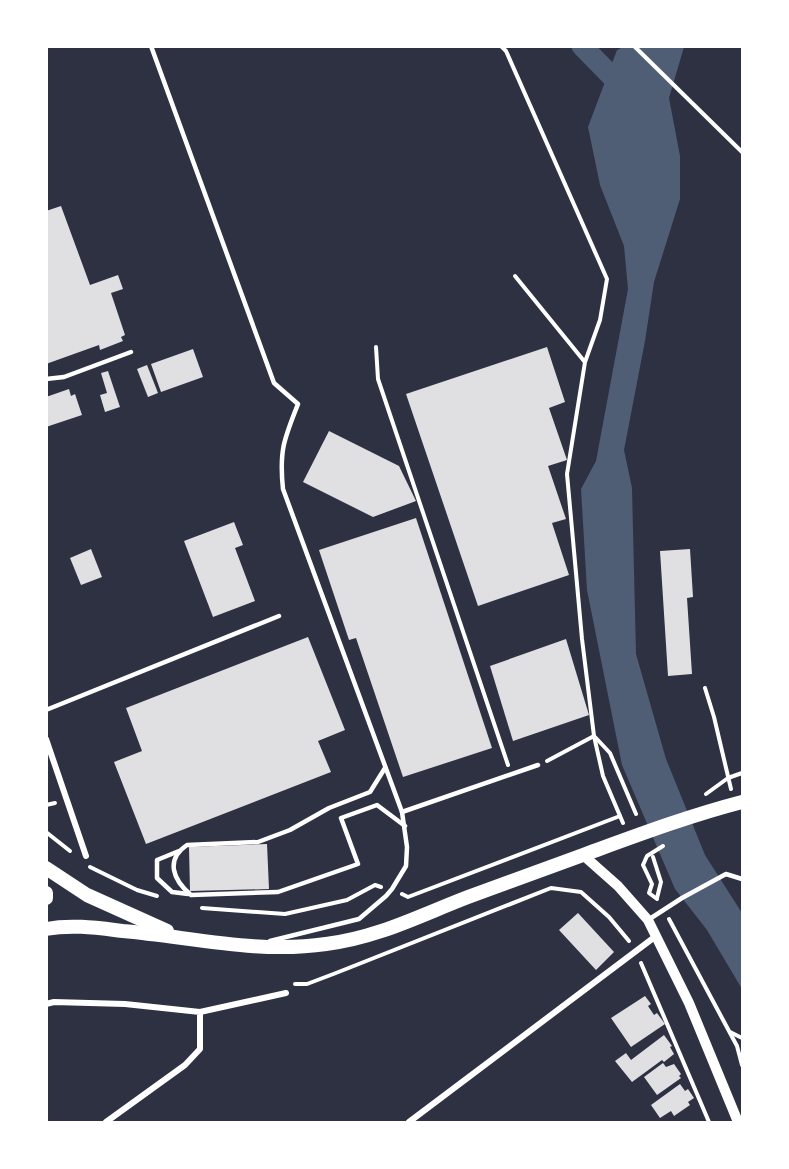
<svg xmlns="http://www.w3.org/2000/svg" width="789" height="1169" font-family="Helvetica,sans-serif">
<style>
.water{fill:#4f5d75}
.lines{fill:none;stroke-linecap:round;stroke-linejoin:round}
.canal{stroke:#4f5d75;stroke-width:21}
.building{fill:#e0e0e3}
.path{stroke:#fff;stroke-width:4}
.service{stroke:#fff;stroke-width:4.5}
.minor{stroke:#fff;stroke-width:6}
.tertiary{stroke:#fff;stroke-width:10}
.primary{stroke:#fff;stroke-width:14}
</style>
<rect width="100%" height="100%" fill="#2d3142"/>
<!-- water -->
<polygon class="water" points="623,47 684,47 669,98 680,156 680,199 654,282 645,341 624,450 632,488 636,654 666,759 705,855 742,913 742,989 707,930 675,889 622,765 587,590 581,489 596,461 628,289 624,246 600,185 588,127 617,50"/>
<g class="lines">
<!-- canal -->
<polyline class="canal" points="582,46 629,94"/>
</g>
<!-- building -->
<g class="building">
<polygon points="61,206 90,285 118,275 123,289 111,293 125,335 121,337 123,341 100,350 99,345 46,364 46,211"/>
<polygon points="547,347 565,402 549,408 567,460 548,466 566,519 552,523 569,575 478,606 406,394"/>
<polygon points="193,349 203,377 161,392 151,364"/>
<polygon points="147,365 158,393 148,397 137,369"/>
<polygon points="108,371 120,407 105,412 100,395 107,393 101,373"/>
<polygon points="69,389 71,396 75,394 82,415 46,427 46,397"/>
<polygon points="329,431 399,466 416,501 373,517 303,482"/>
<polygon points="416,518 492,748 403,777 356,638 349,640 319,550"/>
<polygon points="234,522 243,545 235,548 255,601 213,617 184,541"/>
<polygon points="91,549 102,577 81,585 70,558"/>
<polygon points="690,549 693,597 687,598 692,674 668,676 660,551"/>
<polygon points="308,637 345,730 318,741 331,772 146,844 114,762 142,751 126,708"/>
<polygon points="566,639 589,715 513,741 490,666"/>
<polygon points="267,844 269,889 190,891 189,847"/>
<polygon points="578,913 614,952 596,970 559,930"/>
<polygon points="645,996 651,1004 648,1006 654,1015 657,1013 665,1024 631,1047 611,1018"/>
<polygon points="664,1035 672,1046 670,1047 674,1054 664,1062 662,1060 632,1082 615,1061 626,1053 631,1060"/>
<polygon points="663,1063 666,1067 674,1064 681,1074 679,1076 681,1078 657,1095 644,1077"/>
<polygon points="680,1084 685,1091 688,1089 694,1098 688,1102 690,1105 674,1116 671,1111 660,1118 651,1105"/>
</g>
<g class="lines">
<!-- path -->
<g class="path">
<polyline points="501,46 506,51 607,279 600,320 585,362 567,474 582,639 594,736 603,776 623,823"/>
<polyline points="634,46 742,152"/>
<polyline points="515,276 584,361"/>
<polyline points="376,347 378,379 508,765"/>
<polyline points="705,688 714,717 731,789"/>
<polyline points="595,737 610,753 636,814"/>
<polyline points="547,761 594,736"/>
<polyline points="706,794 728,778 742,773"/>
<polyline points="46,805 55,803"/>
<polyline points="46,832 70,851"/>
<polyline points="653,857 661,882 657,898"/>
<polyline points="90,867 137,890 157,896"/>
<polyline points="402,894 408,897 620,816"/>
<polyline points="657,899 649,893 652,884 643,865 647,856 663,846"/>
<polyline points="202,908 285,914 347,900 375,885 381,887"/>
<polyline points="669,919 737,1046 742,1065"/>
<polyline points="641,963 709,1122"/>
<polyline points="295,984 307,984 336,973 551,888 581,892 609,917 629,941"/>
<polyline points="730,1032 742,1038"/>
</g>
<!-- service -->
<g class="service">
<path d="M151 46 274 383 298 404C284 439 279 451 283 489L402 812 407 847 406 866 392 889 386 896 359 919 270 941"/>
<polyline points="46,379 64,377 131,352"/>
<polyline points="46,710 279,616"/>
<path d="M385 768 370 792 329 808 290 830 258 842 187 845C165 860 173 880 191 895L278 892 358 864 341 818 377 805 405 826"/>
<polyline points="402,812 538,765"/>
<polyline points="179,851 157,860 157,878 172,892 188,894"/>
<polyline points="648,920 682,898 726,874 742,879"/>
</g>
<!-- minor -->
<g class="minor">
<polyline points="46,739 86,856"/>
<polyline points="46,1004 54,1002 125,1004 200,1012 200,1049 185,1065 106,1122"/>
<polyline points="200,1012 286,993"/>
<polyline points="409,1122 656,936"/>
</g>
<!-- tertiary -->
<polyline class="tertiary" points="583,855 618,886 648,920 689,1003 738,1122"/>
<!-- primary -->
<g class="primary">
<polyline points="46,868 87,895 167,931"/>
<polyline points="46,893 46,898"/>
<path d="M46 929C72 924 98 928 123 931 191 937 258 954 326 944 377 938 421 915 468 897 506 883 545 869 583 855 635 836 688 816 742 802"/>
</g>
</g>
<!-- border -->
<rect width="789" height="1169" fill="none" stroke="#ffffff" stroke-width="96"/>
</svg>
